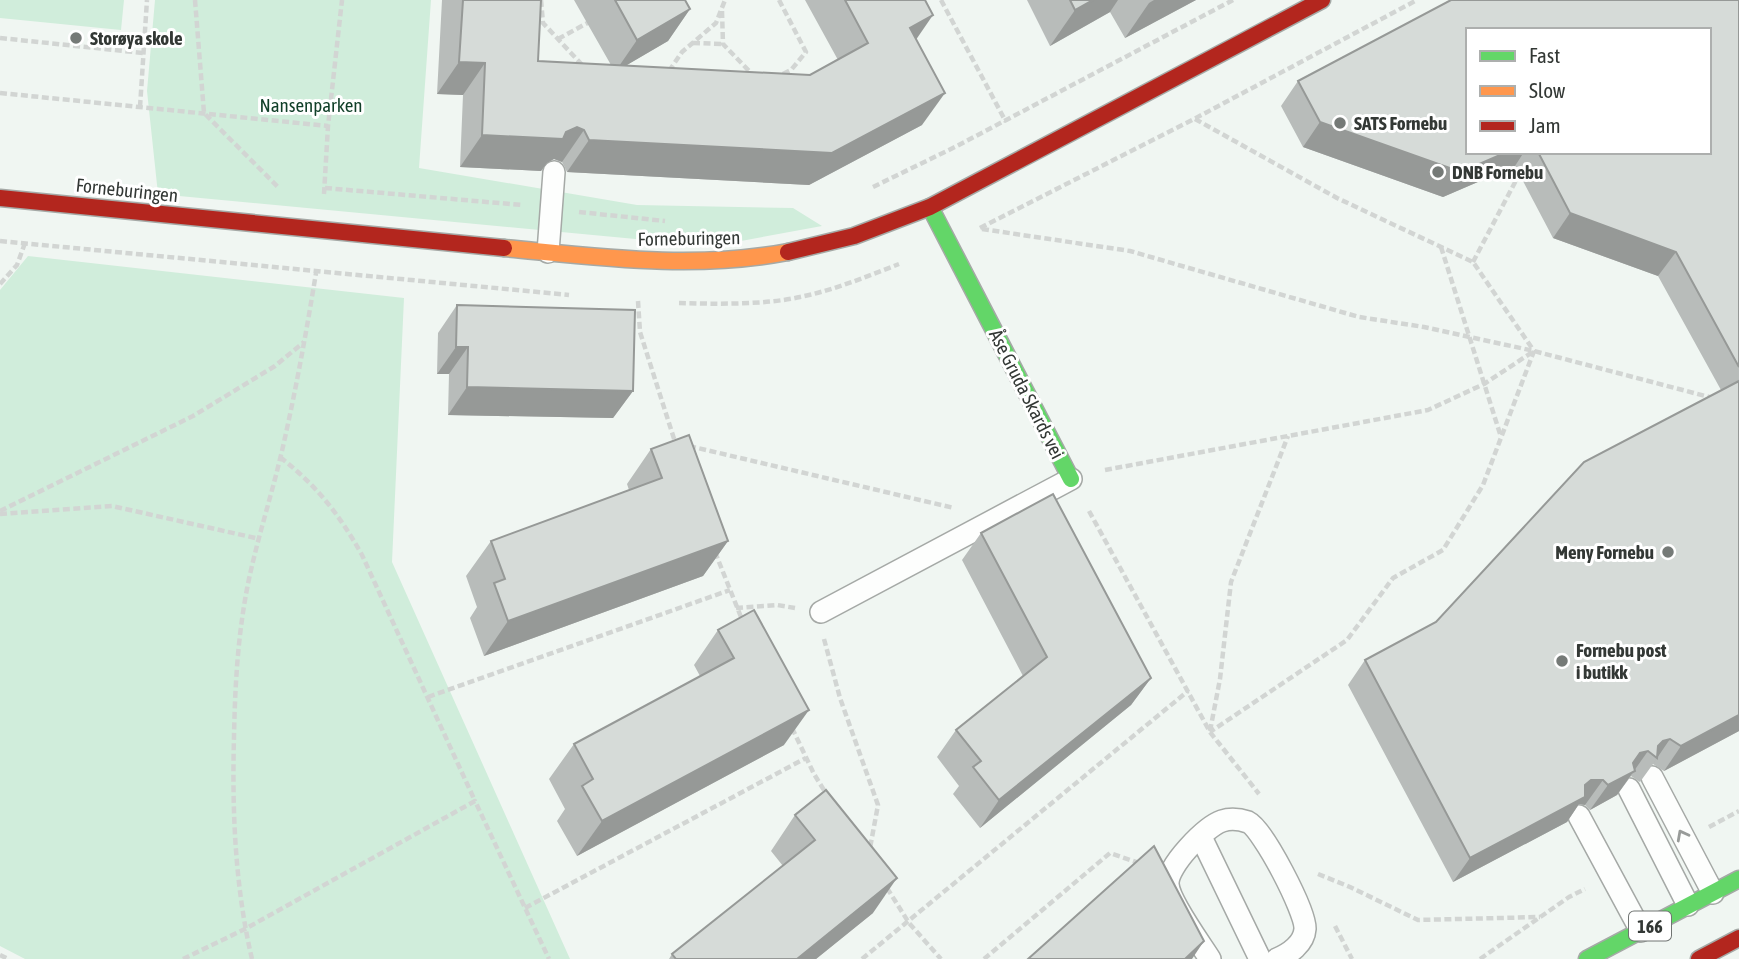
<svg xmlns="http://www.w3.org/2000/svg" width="1739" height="959" font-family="'Asap Condensed',sans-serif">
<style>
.green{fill:#d0eddb}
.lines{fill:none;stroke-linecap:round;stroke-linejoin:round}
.lane-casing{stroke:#a5a9a6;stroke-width:24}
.fast-casing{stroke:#a5a9a6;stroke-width:19}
.slow-casing{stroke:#a5a9a6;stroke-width:19}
.jam-casing{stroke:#a5a9a6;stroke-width:19}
.path{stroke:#d2d5d3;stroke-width:4.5;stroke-dasharray:7 3.5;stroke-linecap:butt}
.lane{stroke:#fdfefd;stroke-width:21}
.fast{stroke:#63d668;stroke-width:16}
.slow{stroke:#ff974d;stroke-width:16}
.jam{stroke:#b3261e;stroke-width:16}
.wall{fill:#b8bcba;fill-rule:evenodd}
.shaded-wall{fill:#969997}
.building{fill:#d6dbd8;stroke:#969997;stroke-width:2}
.oneway{stroke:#989b99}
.poi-dot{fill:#757a77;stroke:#fff;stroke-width:2.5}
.labels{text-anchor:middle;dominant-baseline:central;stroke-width:6;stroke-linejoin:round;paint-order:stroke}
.shield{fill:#fff;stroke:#707472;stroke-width:2}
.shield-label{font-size:18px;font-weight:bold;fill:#333835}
.poi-label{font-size:19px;font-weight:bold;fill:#333835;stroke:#fff;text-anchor:start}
.park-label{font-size:19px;fill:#103f28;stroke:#fff}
.street-label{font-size:19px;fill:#333835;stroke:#fff}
</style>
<rect width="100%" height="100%" fill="#f0f6f2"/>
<!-- green -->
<g class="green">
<polygon points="0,0 124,0 121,30 0,18"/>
<polygon points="155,0 431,0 419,168 637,205 793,208 822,226 741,241 646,240 158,194 147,91"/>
<polygon points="28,256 404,298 392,562 570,959 25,959 0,946 0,290"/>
</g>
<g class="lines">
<defs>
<g id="lane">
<polyline points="548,252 554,172"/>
<polyline points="821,612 1071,479"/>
<polyline points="1652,777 1713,893"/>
<polyline points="1629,789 1688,905"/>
<polyline points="1579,816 1641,931"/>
<polyline points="1201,837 1260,959"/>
<path d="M1210 959C1200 943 1169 901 1168 884 1167 866 1205 827 1222 821 1231 818 1239 819 1248 822 1263 829 1306 912 1305 929 1304 944 1289 954 1277 959"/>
</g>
<g id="fast">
<polyline points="930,207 1071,479"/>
<polyline points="1587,959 1739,879"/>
</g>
<path id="slow" d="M504 248C599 257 693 270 788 252"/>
<g id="jam">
<polyline points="0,198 504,248"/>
<polyline points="788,252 854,236 930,207 1322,0"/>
<polyline points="1699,959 1739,938"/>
</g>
</defs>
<!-- lane casing -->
<use href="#lane" class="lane-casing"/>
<!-- fast casing -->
<use href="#fast" class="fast-casing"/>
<!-- slow casing -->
<use href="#slow" class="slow-casing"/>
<!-- jam casing -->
<use href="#jam" class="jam-casing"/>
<!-- path -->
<g class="path">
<polyline points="195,0 204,113 279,188"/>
<polyline points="541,0 543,23 584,67"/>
<polyline points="779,0 806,52 791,70 779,76"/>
<polyline points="941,0 1006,122"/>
<polyline points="722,11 723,44 752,74"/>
<polyline points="0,38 143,53"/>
<polyline points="558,39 591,21"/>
<polyline points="693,43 723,44"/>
<polyline points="669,71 682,52 716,23 725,0"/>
<polyline points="0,93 328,126"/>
<polyline points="140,107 147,0"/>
<polyline points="1195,119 1337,198 1473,262 1534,351 1483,485 1443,550 1393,578 1347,640 1210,732"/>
<polyline points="873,187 957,146 1233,0"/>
<polyline points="325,188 522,205"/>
<polyline points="324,194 328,126 342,0"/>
<polyline points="579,212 665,221"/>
<polyline points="980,228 1194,119 1417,0"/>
<polyline points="982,229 1130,251 1359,317 1424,327 1534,351 1713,398"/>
<polyline points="0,241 569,295"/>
<polyline points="1441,247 1501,437"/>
<polyline points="1473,262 1522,169"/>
<polyline points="0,284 17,265 25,243"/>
<polyline points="638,301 640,332 676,445"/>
<path d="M679 303C716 304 764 305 800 297 834 290 866 277 899 264"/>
<polyline points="689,446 954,508"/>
<path d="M280 457C317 486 339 514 362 555L475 801"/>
<polyline points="1105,470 1428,410 1484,384 1534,351"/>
<polyline points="0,511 193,416 275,366 304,342"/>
<polyline points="1089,511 1210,732 1259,794"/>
<polyline points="0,514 112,506 260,539"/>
<polyline points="715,552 743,622"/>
<polyline points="736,608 777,605 795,608"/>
<polyline points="824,639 840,698 878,805 870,848"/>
<polyline points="428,697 730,590"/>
<polyline points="792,728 814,774 827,795"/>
<polyline points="1210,731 1220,679 1231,582 1288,436"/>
<polyline points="1709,827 1739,811"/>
<polyline points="1318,874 1350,887 1418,920 1540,917"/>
<polyline points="887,888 909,923 941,959"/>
<polyline points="525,908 806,758"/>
<polyline points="1335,926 1352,959"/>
<polyline points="0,955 8,959"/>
<polyline points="183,959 245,929 475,801 549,959"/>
<path d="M252 959C235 887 232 811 234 737 235 684 238 631 249 579 258 537 271 497 281 455 295 395 306 334 316 273"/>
<polyline points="862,959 1188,691"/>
<polyline points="984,959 1110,853 1139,863"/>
<polyline points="1480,959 1569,897 1585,889"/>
</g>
<!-- lane -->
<use href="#lane" class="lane"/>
<!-- fast -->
<use href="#fast" class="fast"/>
<!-- slow -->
<use href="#slow" class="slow"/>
<!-- jam -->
<use href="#jam" class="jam"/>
</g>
<!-- wall -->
<g class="wall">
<polygon points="442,0 541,0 538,61 611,65 574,0 685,0 690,9 668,41 625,66 810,75 838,60 805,0 925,0 916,39 922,125 809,185 567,172 562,162 554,159 547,163 541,171 460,167 463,95 437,94"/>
<polygon points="1027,0 1196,0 1125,38 1110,12 1050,46"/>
<path d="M1739 0V731L1664 771 1653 764 1640 782 1631 776 1617 795 1590 810 1585 805 1579 804 1567 822 1453 882 1348 685 1365 660 1436 622 1721 390 1658 276 1553 238 1515 166 1443 197 1303 147 1281 106 1298 81ZM1709 30V152H1468Z"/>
<polygon points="457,305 633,391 613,418 448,415 449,374 437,374 438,333"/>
<polygon points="651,449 728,541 703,576 484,656 470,618 477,607 466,576 491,541 629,490 627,484"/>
<polygon points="981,533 1151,678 1131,705 980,828 953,794 959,786 937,757 956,730 1023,676 962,560"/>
<polygon points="718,630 784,745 577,856 557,821 565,809 549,779 574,744 700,676 694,665"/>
<polygon points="795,815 873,913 816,959 669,959 672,954 783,866 771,851"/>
</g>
<!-- shaded-wall -->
<g class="shaded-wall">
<polygon points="1093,0 1118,0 1110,12 1050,46 1075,10"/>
<polygon points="1154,0 1196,0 1125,38 1149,3"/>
<polygon points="690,9 668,41 615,72 637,40"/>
<polygon points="933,15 911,47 910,28"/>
<polygon points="459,62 485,63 463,95 437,94"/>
<polygon points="945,93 922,125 809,185 567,172 589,140"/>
<polygon points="1320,122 1507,152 1524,152 1515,166 1443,197 1303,147"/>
<polygon points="577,127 584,130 562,162 554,159 547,163 541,171 460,167 482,135 566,132"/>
<polygon points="1570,213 1676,252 1658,276 1553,238"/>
<polygon points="456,347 468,347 449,374 437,374"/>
<polygon points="467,387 633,391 613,418 448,415"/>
<polygon points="728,541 703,576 484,656 508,621"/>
<polygon points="1151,678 1131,705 980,828 999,800"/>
<polygon points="809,710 784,745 577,856 602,821"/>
<polygon points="1739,715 1739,731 1664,771 1681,746"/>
<polygon points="1670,739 1653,764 1657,758 1658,746 1663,741"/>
<polygon points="1648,751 1617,795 1590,810 1608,785 1640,753"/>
<polygon points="1591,780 1603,780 1585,805 1579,804 1567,822 1453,882 1470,858"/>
<polygon points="897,878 873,913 816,959 797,959"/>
<polygon points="1204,941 1192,959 1185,959"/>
</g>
<!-- building -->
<g class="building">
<polygon points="463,0 541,0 538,61 810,75 868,43 845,0 925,0 933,15 910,28 945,93 832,153 589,140 584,130 577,127 566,132 563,139 482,135 485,63 459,62"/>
<polygon points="615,0 685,0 690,9 637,40"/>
<polygon points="1070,0 1093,0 1075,10"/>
<polygon points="1451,0 1739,0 1739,367 1676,252 1570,213 1538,152 1709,152 1709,30 1468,30 1468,152 1507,152 1461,172 1320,122 1298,81"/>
<polygon points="457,305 635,310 633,391 467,387 468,347 456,347"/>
<polygon points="1739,381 1739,715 1681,746 1670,739 1663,741 1658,746 1657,758 1648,751 1640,753 1633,763 1635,771 1608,785 1603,780 1591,780 1585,785 1585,797 1470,858 1365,660 1436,622 1584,462"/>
<polygon points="689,435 728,541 508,621 494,583 505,579 491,541 662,478 651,449"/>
<polygon points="1053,494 1151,678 999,800 973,767 981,761 956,730 1047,657 981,533"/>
<polygon points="754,610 809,710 602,821 582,786 593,779 574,744 734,658 718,630"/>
<polygon points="826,790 897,878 797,959 676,959 672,954 815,840 795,815"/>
<polygon points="1154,846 1204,941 1185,959 1028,959"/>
</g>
<!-- one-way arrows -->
<defs><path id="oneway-chevron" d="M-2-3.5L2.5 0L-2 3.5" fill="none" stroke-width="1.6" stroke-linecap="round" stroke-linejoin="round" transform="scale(1.75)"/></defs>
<use class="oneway" href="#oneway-chevron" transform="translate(1682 835) rotate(-118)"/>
<!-- markers -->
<g class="poi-dot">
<circle cx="76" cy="38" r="7"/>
<circle cx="1340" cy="123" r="7"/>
<circle cx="1438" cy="172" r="7"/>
<circle cx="1668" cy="552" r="7"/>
<circle cx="1562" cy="661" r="7"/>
</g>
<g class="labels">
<!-- shield labels -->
<rect class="shield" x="1629" y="911.5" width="42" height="29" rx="5"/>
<g class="shield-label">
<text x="1650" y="926">166</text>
</g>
<!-- poi labels -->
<g class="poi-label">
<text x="90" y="38">Storøya skole</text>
<text x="1354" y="123">SATS Fornebu</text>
<text x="1452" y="172">DNB Fornebu</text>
<text x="1654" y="552" text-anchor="end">Meny Fornebu</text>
<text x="1576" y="650">Fornebu post<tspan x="1576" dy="22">i butikk</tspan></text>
</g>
<!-- park labels -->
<g class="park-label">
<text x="311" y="105">Nansenparken</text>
</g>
<!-- street labels -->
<g class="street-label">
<text transform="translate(127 190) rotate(6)">Forneburingen</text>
<text transform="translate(689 238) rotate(-1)">Forneburingen</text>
<text transform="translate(1027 394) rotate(63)">Åse Gruda Skards vei</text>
</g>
</g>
<!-- legend -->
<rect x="1466" y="28" width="245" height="126" fill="#ffffff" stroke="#adafae" stroke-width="2"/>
<rect x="1480" y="51" width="35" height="10" fill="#63d668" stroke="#adafae" stroke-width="2"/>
<text x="1529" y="63" font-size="21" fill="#333835">Fast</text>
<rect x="1480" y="86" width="35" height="10" fill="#ff974d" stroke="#adafae" stroke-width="2"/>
<text x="1529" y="98" font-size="21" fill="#333835">Slow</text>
<rect x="1480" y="121" width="35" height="10" fill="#b3261e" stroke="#adafae" stroke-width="2"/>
<text x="1529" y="133" font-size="21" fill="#333835">Jam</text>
</svg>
